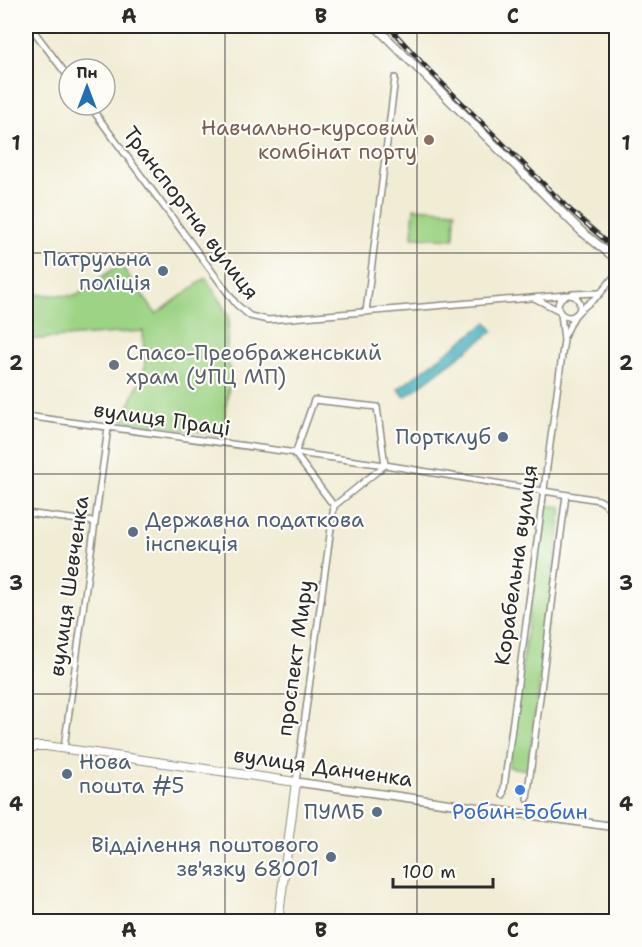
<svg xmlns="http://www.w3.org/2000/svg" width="642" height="947" font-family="'Shantell Sans',sans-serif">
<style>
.green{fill:#9cd384;stroke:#647f58;stroke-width:1.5}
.water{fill:#42b1bd;stroke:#366e74;stroke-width:1.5}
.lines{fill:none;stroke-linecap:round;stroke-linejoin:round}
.minor-casing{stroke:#8e8c80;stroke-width:8}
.tertiary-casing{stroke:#8e8c80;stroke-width:10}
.secondary-casing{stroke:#8e8c80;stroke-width:10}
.minor{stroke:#fff;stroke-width:5}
.tertiary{stroke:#fff;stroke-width:7}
.secondary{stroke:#fff;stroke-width:8}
.rail-casing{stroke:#2b2b2b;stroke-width:4.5}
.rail{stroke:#fdfcf7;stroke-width:2;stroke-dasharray:7;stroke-linecap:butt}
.grid{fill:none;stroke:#2b2b2b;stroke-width:1.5;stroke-opacity:0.55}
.education-dot{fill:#8d6e63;stroke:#fdfcf7;stroke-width:2}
.service-dot{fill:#5c6f8a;stroke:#fdfcf7;stroke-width:2}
.worship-dot{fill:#6b7280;stroke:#fdfcf7;stroke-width:2}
.shop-dot{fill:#3f7fe0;stroke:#fdfcf7;stroke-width:2}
.labels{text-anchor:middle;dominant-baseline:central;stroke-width:4.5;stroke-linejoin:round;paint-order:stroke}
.education-label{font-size:21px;fill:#785e54;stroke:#fdfcf7;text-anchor:end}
.street-label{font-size:21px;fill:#2b2b2b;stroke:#fdfcf7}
.service-label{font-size:21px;fill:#4e5e75;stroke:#fdfcf7;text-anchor:end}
.worship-label{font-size:21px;fill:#5b616d;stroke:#fdfcf7;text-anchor:start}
.shop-label{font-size:21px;fill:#366cbe;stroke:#fdfcf7}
.neatline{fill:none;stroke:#2b2b2b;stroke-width:2}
.grid-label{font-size:20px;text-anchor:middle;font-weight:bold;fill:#2b2b2b}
</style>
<rect width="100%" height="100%" fill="#fdfcf7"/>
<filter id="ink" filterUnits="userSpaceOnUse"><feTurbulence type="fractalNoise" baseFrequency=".0167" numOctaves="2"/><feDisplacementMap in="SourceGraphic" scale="12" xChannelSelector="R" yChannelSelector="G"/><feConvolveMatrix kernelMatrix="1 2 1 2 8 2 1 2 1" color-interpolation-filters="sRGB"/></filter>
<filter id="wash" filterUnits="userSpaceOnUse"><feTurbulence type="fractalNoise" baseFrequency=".008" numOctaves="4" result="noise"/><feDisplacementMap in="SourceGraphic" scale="24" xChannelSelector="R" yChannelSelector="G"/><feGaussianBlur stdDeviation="1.35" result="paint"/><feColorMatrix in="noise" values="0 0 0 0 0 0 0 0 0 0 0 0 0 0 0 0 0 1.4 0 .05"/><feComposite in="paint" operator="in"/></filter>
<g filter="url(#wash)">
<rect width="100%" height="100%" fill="#f1ecd4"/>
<!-- green -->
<g class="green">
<polygon points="414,208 455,211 454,239 412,237"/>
<polygon points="120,264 156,314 206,278 229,316 226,358 231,372 222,435 123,421 145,367 143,331 26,340 31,411 26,410 26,294 76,296"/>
<polygon points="543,505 562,507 528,770 509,767"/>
</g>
<!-- water -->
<polygon class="water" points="487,322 493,331 405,397 398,389"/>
</g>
<g filter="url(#ink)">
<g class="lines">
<defs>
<g id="minor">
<polyline points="30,26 69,78"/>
<polyline points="89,105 236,304 250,316 268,320 566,295"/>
<polyline points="572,294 599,293"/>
<circle cx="569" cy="306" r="11"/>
<polyline points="534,298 558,310"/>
<polyline points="579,311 599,295 616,274"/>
<polyline points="366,312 395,78"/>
<polyline points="565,335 575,315"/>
<polyline points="26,416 385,465 599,500 604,503 616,517"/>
<polyline points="295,454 314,400 377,407 385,465"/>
<polyline points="295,454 334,506"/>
<polyline points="334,506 385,465"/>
<polyline points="26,513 94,522"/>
<polyline points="64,748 108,428"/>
<polyline points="296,782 334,506"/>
<polyline points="503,795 564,340 561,314"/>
<polyline points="527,799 566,495"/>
</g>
<g id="tertiary">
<polyline points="375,26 581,231 616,259"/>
<polyline points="296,782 616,827"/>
</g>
<polyline id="secondary" points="26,750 36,746 46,746 296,782 278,922"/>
</defs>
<!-- minor casing -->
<use href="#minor" class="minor-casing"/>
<!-- tertiary casing -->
<use href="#tertiary" class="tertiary-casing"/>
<!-- secondary casing -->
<use href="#secondary" class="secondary-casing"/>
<!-- minor -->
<use href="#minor" class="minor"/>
<!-- tertiary -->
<use href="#tertiary" class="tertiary"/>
<!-- secondary -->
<use href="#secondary" class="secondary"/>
<defs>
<polyline id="rail" points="388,26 429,70 567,207 616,250"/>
</defs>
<!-- rail casing -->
<use href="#rail" class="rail-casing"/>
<!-- rail -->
<use href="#rail" class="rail"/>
</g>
</g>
<!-- grid -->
<path class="grid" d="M225 26V922M417 26V922M26 253H616M26 474H616M26 694H616"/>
<!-- markers -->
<circle class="education-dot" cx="429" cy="140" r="6"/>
<g class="service-dot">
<circle cx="163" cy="271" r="6"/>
<circle cx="503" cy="437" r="6"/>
<circle cx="133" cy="532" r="6"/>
<circle cx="67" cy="774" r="6"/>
<circle cx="377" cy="812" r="6"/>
<circle cx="331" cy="857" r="6"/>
</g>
<circle class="worship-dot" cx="114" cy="365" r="6"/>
<circle class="shop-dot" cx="520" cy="790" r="6"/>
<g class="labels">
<!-- education labels -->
<g class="education-label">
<text x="417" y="128">Навчально-курсовий<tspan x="417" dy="24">комбінат порту</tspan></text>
</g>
<!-- street labels -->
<g class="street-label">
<text transform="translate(191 213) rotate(53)">Транспортна вулиця</text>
<text transform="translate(162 419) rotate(8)">вулиця Праці</text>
<text transform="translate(516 565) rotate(-82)">Корабельна вулиця</text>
<text transform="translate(69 586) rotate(-82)">вулиця Шевченка</text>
<text transform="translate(295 658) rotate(-82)">проспект Миру</text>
<text transform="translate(323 767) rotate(8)">вулиця Данченка</text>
</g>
<!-- service labels -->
<g class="service-label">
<text x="151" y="259">Патрульна<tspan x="151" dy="24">поліція</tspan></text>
<text x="491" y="437">Портклуб</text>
<text x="145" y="520" text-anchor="start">Державна податкова<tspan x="145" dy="24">інспекція</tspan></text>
<text x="79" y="762" text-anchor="start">Нова<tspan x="79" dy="24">пошта #5</tspan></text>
<text x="365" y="812">ПУМБ</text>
<text x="319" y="845">Відділення поштового<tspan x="319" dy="24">зв'язку 68001</tspan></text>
</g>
<!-- worship labels -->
<g class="worship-label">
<text x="126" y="353">Спасо-Преображенський<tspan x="126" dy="24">храм (УПЦ МП)</tspan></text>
</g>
<!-- shop labels -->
<g class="shop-label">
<text x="520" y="812">Робин-Бобин</text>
</g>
</g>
<!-- margin -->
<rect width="642" height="947" fill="none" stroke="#fdfcf7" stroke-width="66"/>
<!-- north arrow -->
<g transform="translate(87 87)"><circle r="28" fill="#fdfcf7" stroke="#a9a8a5" stroke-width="1.5"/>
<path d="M0-4.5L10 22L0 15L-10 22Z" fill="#1f6fb2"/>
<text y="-9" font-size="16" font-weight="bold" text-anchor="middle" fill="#2b2b2b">Пн</text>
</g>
<!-- scale -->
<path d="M393 878v9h100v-9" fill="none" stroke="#2b2b2b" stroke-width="3"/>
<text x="402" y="878" font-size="18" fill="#2b2b2b" stroke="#fdfcf7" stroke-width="4.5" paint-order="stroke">100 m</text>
<rect x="33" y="33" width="576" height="881" class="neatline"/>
<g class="grid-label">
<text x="129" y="23">A</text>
<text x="321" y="23">B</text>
<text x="513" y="23">C</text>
<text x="16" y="150">1</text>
<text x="626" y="150">1</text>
<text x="16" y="370">2</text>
<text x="626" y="370">2</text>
<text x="16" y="590">3</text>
<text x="626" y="590">3</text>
<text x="16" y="811">4</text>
<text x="626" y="811">4</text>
<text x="129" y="937">A</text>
<text x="321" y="937">B</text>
<text x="513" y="937">C</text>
</g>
</svg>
